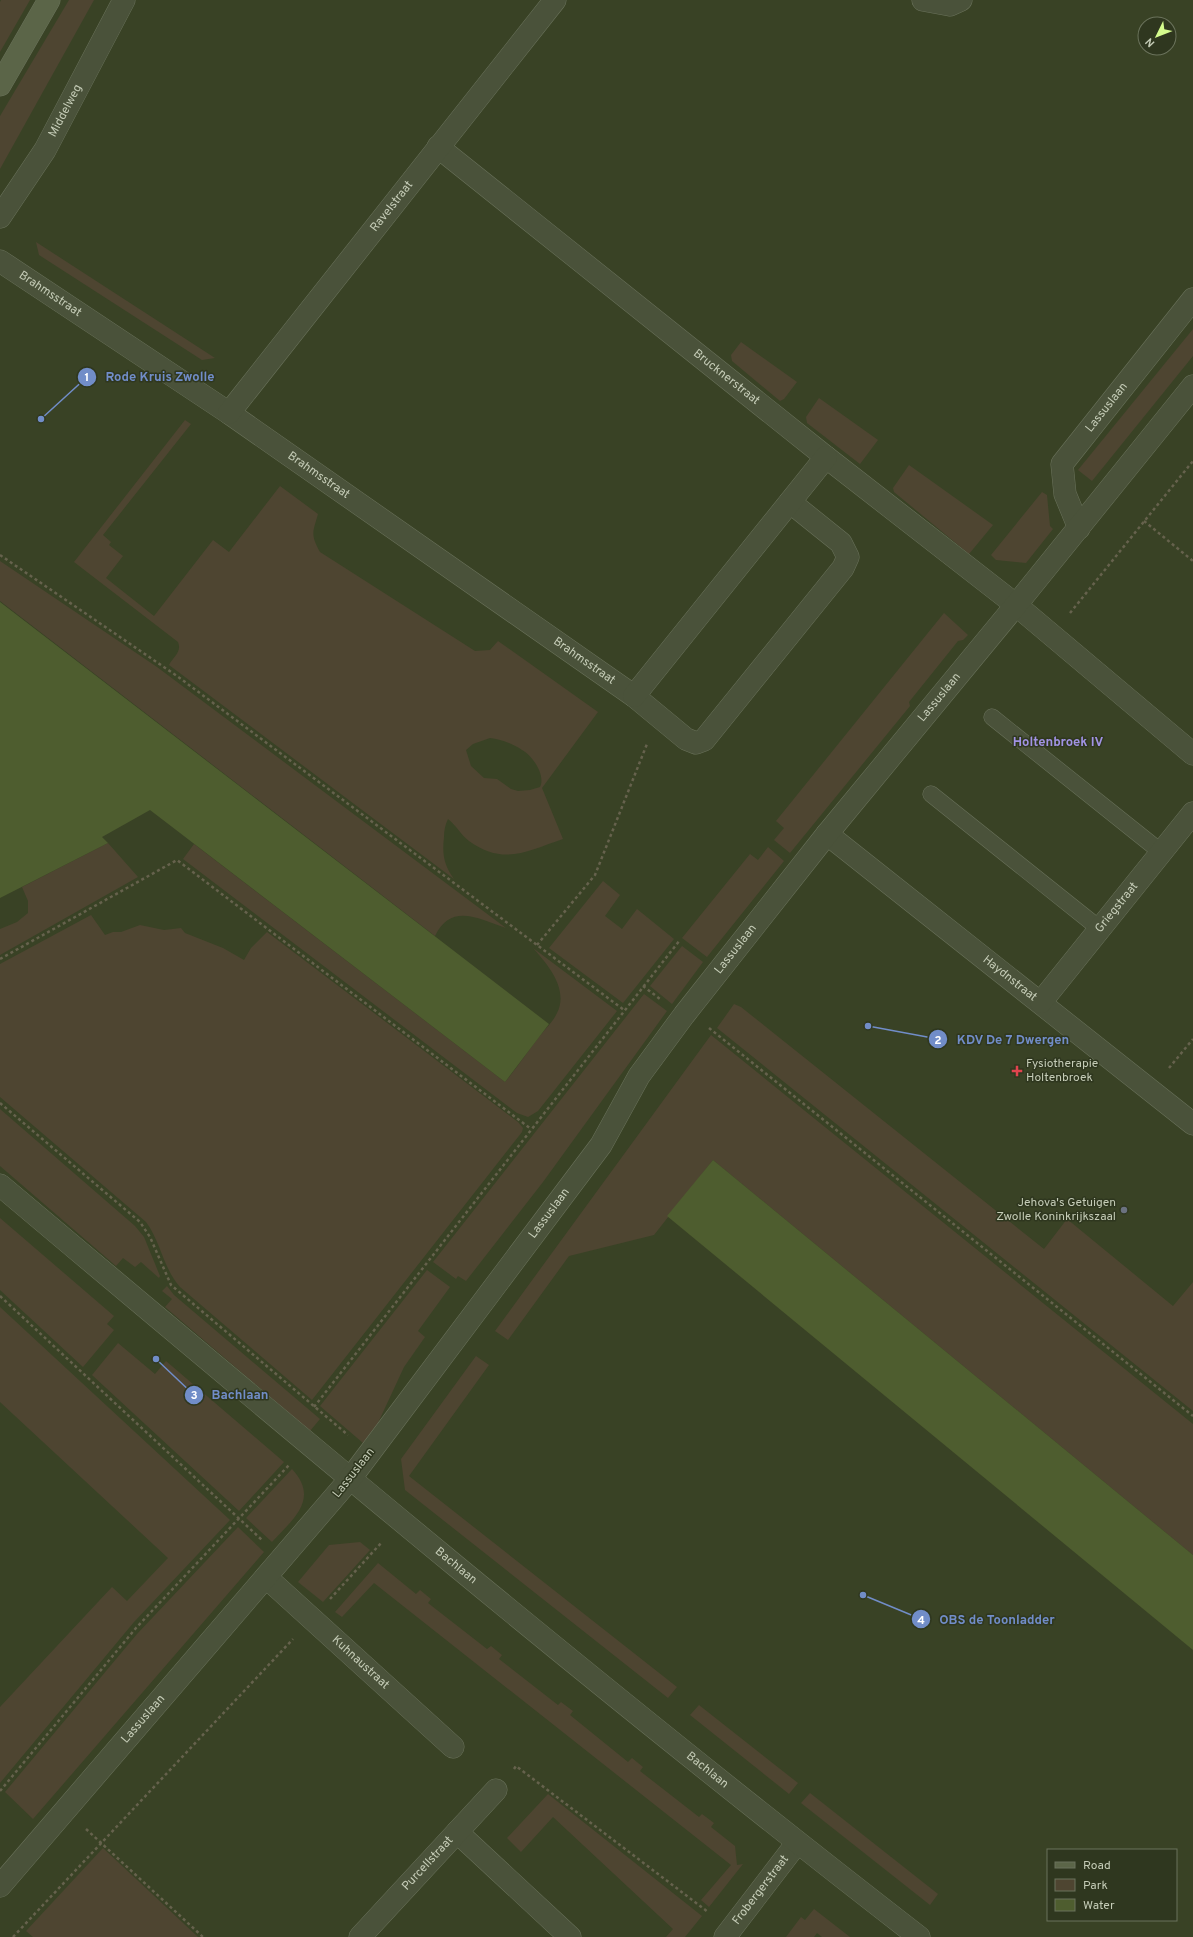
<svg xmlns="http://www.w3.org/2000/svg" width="1193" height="1937" font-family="Overpass,sans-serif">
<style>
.green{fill:#4e4531;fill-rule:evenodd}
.water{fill:#4e5d2f}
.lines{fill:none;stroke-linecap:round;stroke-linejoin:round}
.service-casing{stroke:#6a725b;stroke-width:17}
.minor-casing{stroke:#6a725b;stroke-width:23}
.tertiary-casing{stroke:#6a725b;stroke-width:23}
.secondary-casing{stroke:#6a725b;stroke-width:23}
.path{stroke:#66624d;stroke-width:2.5;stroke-dasharray:3 3;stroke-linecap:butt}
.service{stroke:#4a523a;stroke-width:16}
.minor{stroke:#4a523a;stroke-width:22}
.tertiary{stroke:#4a523a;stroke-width:22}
.secondary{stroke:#5b6548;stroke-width:22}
.health-dot{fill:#e0444e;stroke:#2f371f;stroke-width:1.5}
.worship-dot{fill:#6b7280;stroke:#2f371f;stroke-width:1.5}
.labels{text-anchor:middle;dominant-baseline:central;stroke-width:3;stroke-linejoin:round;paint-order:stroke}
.street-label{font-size:12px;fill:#c5ccb7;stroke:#2f371f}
.poi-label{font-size:12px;fill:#c5ccb7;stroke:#2f371f;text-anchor:start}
.neighbourhood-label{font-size:13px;font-weight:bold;fill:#a193e4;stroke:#2f371f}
.leader{fill:none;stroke:#718dc8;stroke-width:1.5}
.callout-dot{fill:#718dc8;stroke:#2f371f;stroke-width:1.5}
.mark-label{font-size:12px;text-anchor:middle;font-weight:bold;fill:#fff}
.callout-label{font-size:13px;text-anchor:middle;font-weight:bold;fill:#718dc8;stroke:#2f371f;stroke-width:3;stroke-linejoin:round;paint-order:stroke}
</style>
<rect width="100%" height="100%" fill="#394225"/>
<!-- green -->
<g class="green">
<polygon points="1,0 30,0 0,52 0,2"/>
<polygon points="69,0 94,0 0,169 0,116"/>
<polygon points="36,242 215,358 202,360 39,255"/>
<polygon points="1193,329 1193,356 1092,481 1078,470"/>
<polygon points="741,342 797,382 784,399 780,401 732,361 731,355"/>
<polygon points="819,398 878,440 860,464 807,423 806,417"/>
<path d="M185 420 191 424 103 535 111 542 109 545 123 556 106 578 154 616 213 540 229 552 280 486 318 514C313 532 310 534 320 552L475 651 490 650 498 641 598 712 542 788 563 839C527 851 504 866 469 841 461 835 456 825 448 819 445 825 444 831 444 837 442 855 444 865 454 879L169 665C174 656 182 652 178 642L74 562ZM490 738C501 739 513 744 522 750 532 755 546 775 540 787L530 790 518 791 511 789 497 779 484 778 471 766 466 750 473 744Z"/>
<polygon points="909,465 993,525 969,554 894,492 893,488"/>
<polygon points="1042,492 1047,495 1050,526 1053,529 1026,563 996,560 991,555"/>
<path d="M0 561 157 667 506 928C479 919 451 902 435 936L0 601Z"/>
<polygon points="944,613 968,635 963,640 958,641 909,702 910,706 790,853 774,840 784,828 776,821"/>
<polygon points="108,843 138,877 0,955 0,929 17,922 28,913 28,901 22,887"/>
<path d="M194 844 505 1082C517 1068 527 1052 539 1037 544 1030 553 1022 557 1013 569 989 548 965 533 948L617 1011 538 1111 528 1117 517 1113 183 859Z"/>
<polygon points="768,847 784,861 707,957 682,938 750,854 758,860"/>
<polygon points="603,881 620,895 605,916 622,929 637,909 674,939 623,1003 549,948"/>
<path d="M91 915 105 935 113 932H121L140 925 164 930 181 928 185 933 223 948 244 960 251 948 267 932 518 1122 523 1128 522 1132 312 1400 180 1287C163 1268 161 1242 146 1222L0 1097V964Z"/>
<polygon points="682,946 703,962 672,1004 650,986"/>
<polygon points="644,994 667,1011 543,1182 466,1281 458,1276 456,1279 433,1262"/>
<polygon points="734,1004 741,1007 1044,1249 1067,1219 1173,1306 1193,1282 1193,1411 717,1028"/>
<polygon points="711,1035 1193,1424 1193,1555 713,1160 654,1235 569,1256 508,1340 495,1331"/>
<polygon points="0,1109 135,1226 144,1237 160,1276 159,1278 141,1262 135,1267 123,1258 116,1266 0,1166"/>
<polygon points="0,1218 114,1316 107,1324 114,1330 83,1367 0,1290"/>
<polygon points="427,1270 450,1287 418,1331 425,1337 404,1367 378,1423 363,1443 320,1406"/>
<polygon points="167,1286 174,1295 320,1419 310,1431 165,1307 172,1299 162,1291"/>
<polygon points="0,1307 230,1520 134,1622 0,1783 0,1707 112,1587 127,1601 168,1558 0,1402"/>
<polygon points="118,1343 155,1374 166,1361 284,1462 239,1511 92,1375"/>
<polygon points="476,1356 489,1365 409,1476 677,1687 668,1698 405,1490 401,1459"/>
<path d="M292 1469C320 1499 293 1519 272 1542L246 1518Z"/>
<polygon points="238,1527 264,1552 33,1819 5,1792 137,1634"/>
<polygon points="360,1542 370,1550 323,1602 298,1582 329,1545"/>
<polygon points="378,1563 416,1594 420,1590 431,1599 428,1603 487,1649 491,1646 502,1655 499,1659 558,1705 561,1702 573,1711 570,1715 628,1762 632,1758 643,1767 640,1771 699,1817 702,1814 714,1823 711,1827 735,1846 737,1865 743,1864 709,1907 701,1900 731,1865 374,1583 342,1617 335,1612"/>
<polygon points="699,1705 798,1783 789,1794 690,1715"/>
<polygon points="810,1793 938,1894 930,1905 801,1803"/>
<polygon points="548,1794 702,1916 685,1937 666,1937 673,1929 553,1817 521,1852 507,1838"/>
<polygon points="103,1848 198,1937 33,1937 26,1931"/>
<polygon points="814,1909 850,1937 822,1937 817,1933 814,1937 786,1937 801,1917 805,1920"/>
</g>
<!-- water -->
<g class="water">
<polygon points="0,602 549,1024 505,1082 150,810 102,837 108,843 0,898"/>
<polygon points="713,1160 1193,1555 1193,1650 667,1216"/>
</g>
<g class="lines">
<defs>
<g id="service">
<polyline points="992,717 1161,852"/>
<polyline points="931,794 1100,929"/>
</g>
<g id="minor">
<polyline points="923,0 950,5 961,0"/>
<path id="s1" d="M438 147 826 457 1016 605 1193 754"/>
<path id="s2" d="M0 217 45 150 124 0"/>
<path id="s3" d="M0 261 229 413 634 696 686 739 696 743 704 740 843 568 848 557 841 543 790 502"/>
<path id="s4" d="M229 413 555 0"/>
<path id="s5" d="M1079 528 1065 494 1062 464 1193 299"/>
<polyline points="634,696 826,457"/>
<path id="s6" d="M827 834 1193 1124"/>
<path id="s7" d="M1041 1002 1193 813"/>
<path id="s8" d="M267 1578 453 1747"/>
<polyline points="457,1832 570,1937"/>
<path id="s9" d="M0 1886 350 1479"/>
<path id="s10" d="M360 1937 496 1790"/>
<path id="s11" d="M725 1937 797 1843"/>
</g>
<g id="tertiary">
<path id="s12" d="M0 1185C303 1440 606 1695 919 1937"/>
<path id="s13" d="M350 1479 601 1145 639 1076 684 1015 827 834 1016 605 1193 386"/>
</g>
<polyline id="secondary" points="0,85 49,0"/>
</defs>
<!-- service casing -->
<use href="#service" class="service-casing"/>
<!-- minor casing -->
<use href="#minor" class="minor-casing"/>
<!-- tertiary casing -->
<use href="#tertiary" class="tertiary-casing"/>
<!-- secondary casing -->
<use href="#secondary" class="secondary-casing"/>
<!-- path -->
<g class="path">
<polyline points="1144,521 1193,561"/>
<polyline points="0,555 177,676 624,1010"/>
<polyline points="1070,613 1193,461"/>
<polyline points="537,945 595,875 647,744"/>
<polyline points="0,959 177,860 531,1129"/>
<polyline points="643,986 660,999"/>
<polyline points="709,1028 1193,1416"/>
<polyline points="1169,1068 1193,1039"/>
<polyline points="0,1103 140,1222 150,1237 171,1285 348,1435"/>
<polyline points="0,1296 262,1540"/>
<polyline points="314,1407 680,940"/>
<polyline points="330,1599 382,1542"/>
<polyline points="514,1769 516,1766 708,1912"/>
<polyline points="0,1791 136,1628 290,1464"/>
<polyline points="86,1829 203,1937"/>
<polyline points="13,1937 293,1639"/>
</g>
<!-- service -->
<use href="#service" class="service"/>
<!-- minor -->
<use href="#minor" class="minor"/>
<!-- tertiary -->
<use href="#tertiary" class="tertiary"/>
<!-- secondary -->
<use href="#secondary" class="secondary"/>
</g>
<!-- markers -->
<path class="health-dot" d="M1015 1065h4v4h4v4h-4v4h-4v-4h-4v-4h4z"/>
<circle class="worship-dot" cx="1124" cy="1210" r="4"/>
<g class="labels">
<!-- street labels -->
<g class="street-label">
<text stroke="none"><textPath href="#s2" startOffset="125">Middelweg</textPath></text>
<text stroke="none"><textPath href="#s4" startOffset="263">Ravelstraat</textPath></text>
<text stroke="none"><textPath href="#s3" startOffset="60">Brahmsstraat</textPath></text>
<text stroke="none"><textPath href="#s1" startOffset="369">Brucknerstraat</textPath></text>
<text stroke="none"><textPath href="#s5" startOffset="139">Lassuslaan</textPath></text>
<text stroke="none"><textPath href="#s3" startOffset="384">Brahmsstraat</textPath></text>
<text stroke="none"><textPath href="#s3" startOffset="708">Brahmsstraat</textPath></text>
<text stroke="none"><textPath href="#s13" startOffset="980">Lassuslaan</textPath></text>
<text stroke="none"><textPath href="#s7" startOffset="121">Griegstraat</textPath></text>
<text stroke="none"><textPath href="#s13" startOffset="656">Lassuslaan</textPath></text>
<text stroke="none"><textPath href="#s6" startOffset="233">Haydnstraat</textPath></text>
<text stroke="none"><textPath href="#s13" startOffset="332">Lassuslaan</textPath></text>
<text transform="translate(354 1473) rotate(-52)">Lassuslaan</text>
<text stroke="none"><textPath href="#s12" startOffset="594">Bachlaan</textPath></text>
<text stroke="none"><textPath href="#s8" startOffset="126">Kuhnaustraat</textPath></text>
<text stroke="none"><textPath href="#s9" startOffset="220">Lassuslaan</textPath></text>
<text stroke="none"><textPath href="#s12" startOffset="918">Bachlaan</textPath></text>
<text stroke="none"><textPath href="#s10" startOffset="100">Purcellstraat</textPath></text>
<text stroke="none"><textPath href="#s11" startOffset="59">Frobergerstraat</textPath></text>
</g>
<!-- poi labels -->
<g class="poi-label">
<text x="1026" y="1064">Fysiotherapie<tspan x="1026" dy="14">Holtenbroek</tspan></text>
<text x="1116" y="1203" text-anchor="end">Jehova's Getuigen<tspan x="1116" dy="14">Zwolle Koninkrijkszaal</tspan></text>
</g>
<!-- neighbourhood labels -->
<g class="neighbourhood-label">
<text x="1058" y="743">Holtenbroek IV</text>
</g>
</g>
<!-- callouts -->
<path class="leader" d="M41 419L87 377M868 1026L938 1039M156 1359L194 1395M863 1595L921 1619"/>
<g class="callout-dot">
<circle cx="41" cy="419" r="4"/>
<circle cx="868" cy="1026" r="4"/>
<circle cx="156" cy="1359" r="4"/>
<circle cx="863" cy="1595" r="4"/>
<circle cx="87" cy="377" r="10"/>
<circle cx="938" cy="1039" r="10"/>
<circle cx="194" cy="1395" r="10"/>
<circle cx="921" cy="1619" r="10"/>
</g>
<g class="mark-label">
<text x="87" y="381">1</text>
<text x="938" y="1044">2</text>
<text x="194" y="1399">3</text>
<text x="921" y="1624">4</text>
</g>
<g class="callout-label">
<text x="160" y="381">Rode Kruis Zwolle</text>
<text x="1013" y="1044">KDV De 7 Dwergen</text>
<text x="240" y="1399">Bachlaan</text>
<text x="997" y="1624">OBS de Toonladder</text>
</g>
<!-- legend -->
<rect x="1047" y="1849" width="130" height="72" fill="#2f371f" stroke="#6b735c"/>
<rect x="1055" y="1862" width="20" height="6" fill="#5b6548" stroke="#6b735c"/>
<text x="1083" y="1869" font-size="12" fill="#c5ccb7">Road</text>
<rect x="1055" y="1879" width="20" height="12" fill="#4e4531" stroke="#6b735c"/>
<text x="1083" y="1889" font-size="12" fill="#c5ccb7">Park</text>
<rect x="1055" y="1899" width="20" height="12" fill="#4e5d2f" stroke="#6b735c"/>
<text x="1083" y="1909" font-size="12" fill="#c5ccb7">Water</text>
<!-- north arrow -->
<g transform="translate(1157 36) rotate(227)"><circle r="19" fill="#2f371f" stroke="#6b735c"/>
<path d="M0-3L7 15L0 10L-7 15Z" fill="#d4fb8d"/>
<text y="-6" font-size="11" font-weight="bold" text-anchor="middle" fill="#c5ccb7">N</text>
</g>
</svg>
